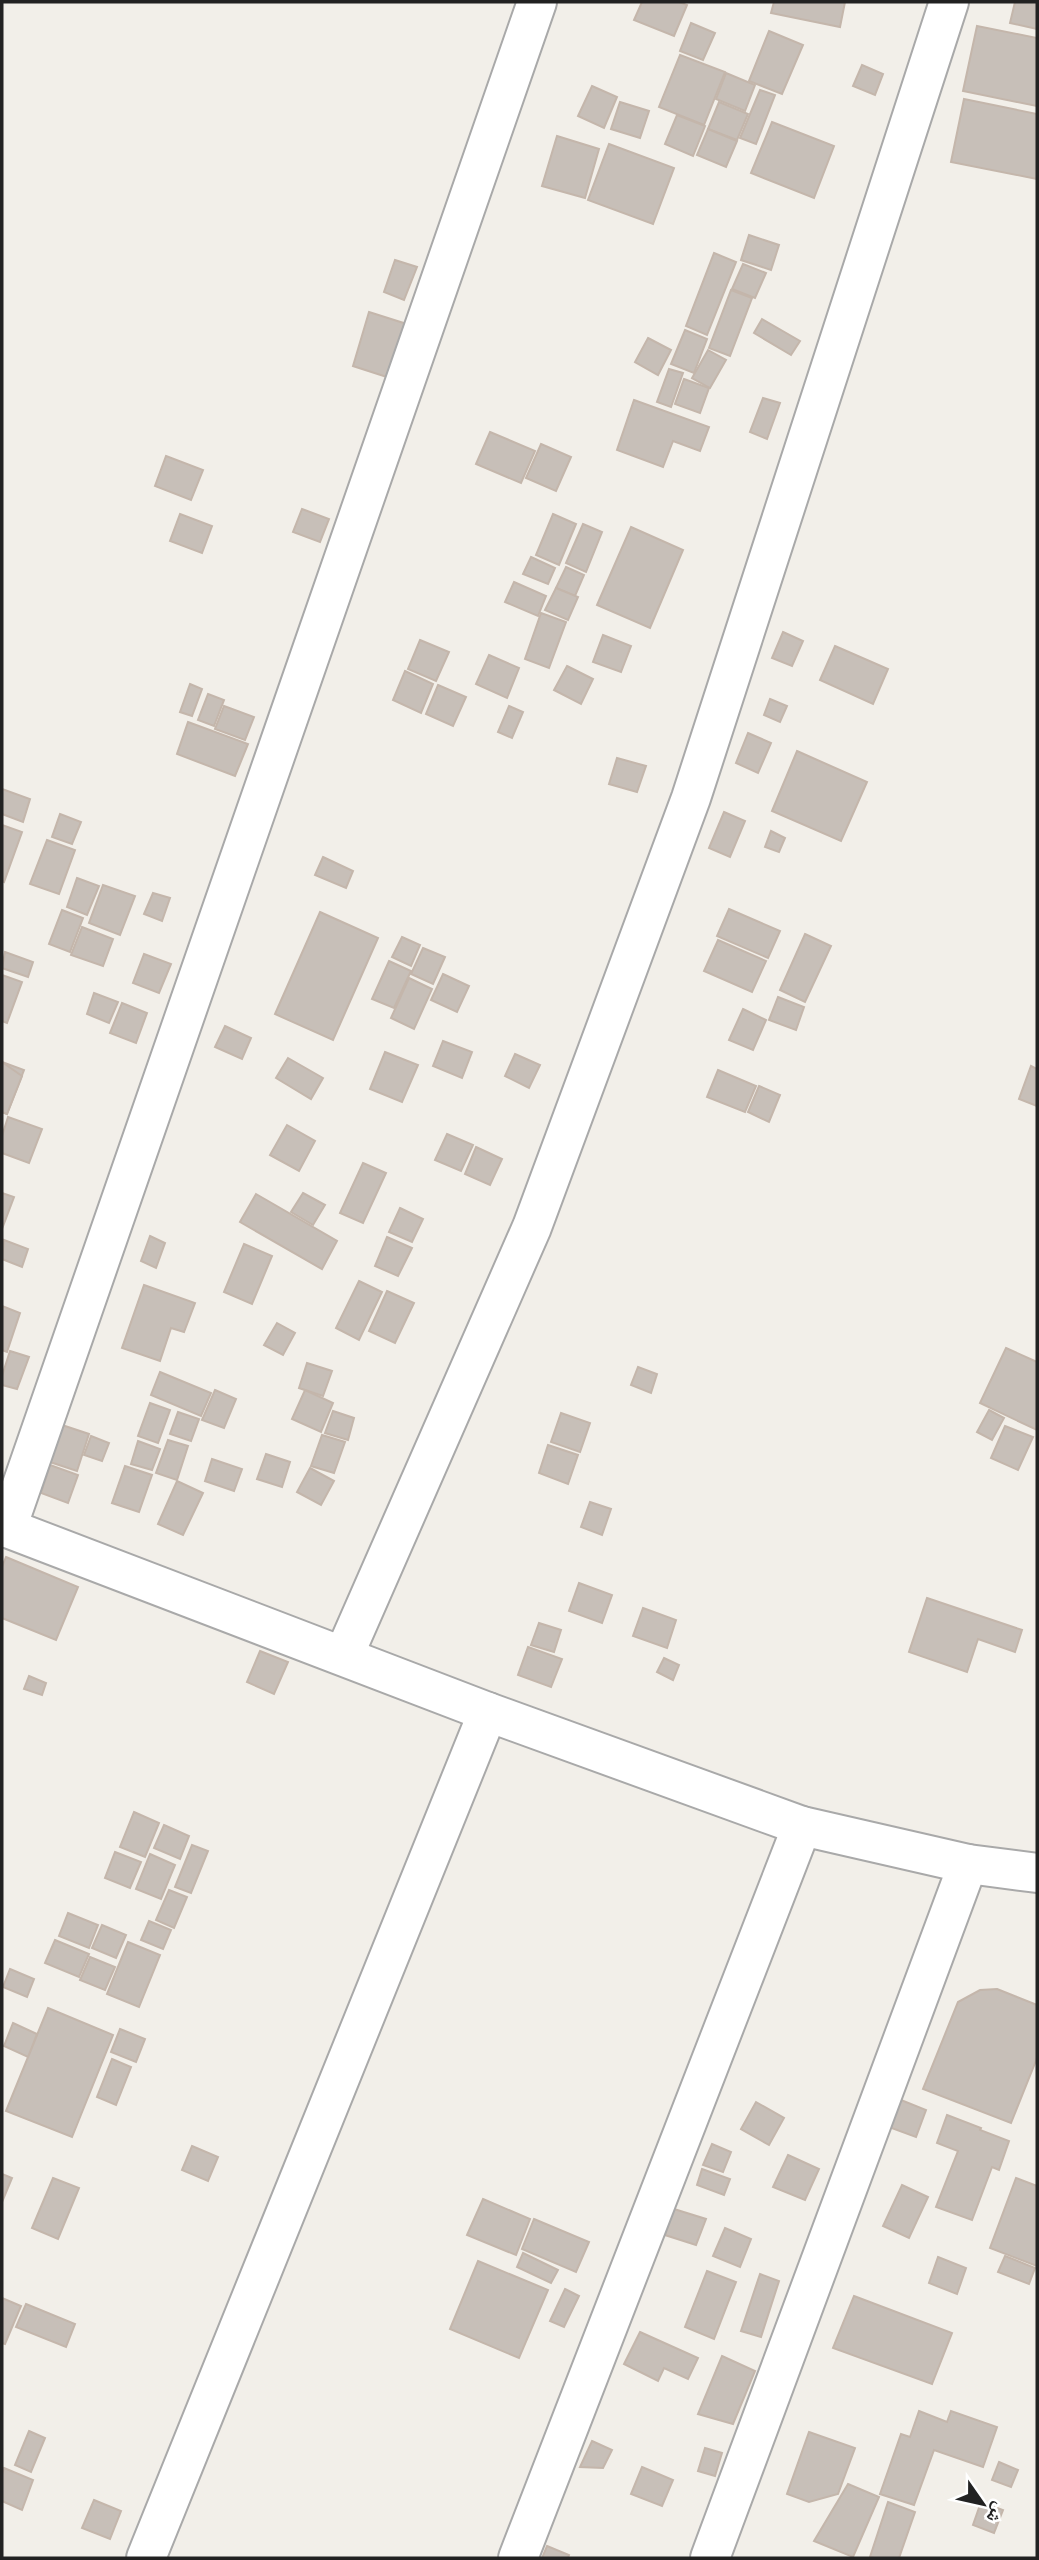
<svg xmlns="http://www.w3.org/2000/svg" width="1039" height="2560" font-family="'Varela Round','Noto Naskh Arabic',sans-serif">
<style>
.building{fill:#c7bfb8;stroke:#c4b6ab;stroke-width:2}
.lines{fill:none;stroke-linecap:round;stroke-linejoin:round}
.minor-casing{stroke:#a9a9a9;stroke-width:42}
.minor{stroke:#fff;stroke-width:38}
</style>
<rect width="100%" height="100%" fill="#f2efe9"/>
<!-- building -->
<g class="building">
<polygon points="642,2 679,2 687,5 674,36 634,20"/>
<polygon points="774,2 845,2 840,27 771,13"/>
<polygon points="1015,2 1037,2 1037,29 1010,23"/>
<polygon points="691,23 715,33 703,60 680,51"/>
<polygon points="977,26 1037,38 1037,106 963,91"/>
<polygon points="769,31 803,45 782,94 749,81"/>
<polygon points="680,55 725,72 704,125 659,107"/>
<polygon points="862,65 883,74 875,95 853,86"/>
<polygon points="726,73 755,85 745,111 716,99"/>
<polygon points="592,86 617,97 604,128 578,116"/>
<polygon points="760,90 775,95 756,144 740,138"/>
<polygon points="964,99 1037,114 1037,179 951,162"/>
<polygon points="620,102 649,111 640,138 611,129"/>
<polygon points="719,102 748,114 737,140 708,129"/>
<polygon points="677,115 705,126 693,156 665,144"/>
<polygon points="772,122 834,146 814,198 751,173"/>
<polygon points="708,129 737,141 726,167 697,155"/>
<polygon points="557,136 599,149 585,198 542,186"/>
<polygon points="609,144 674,168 653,224 588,200"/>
<polygon points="749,235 779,245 771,270 741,260"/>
<polygon points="714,253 736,262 707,335 686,326"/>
<polygon points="395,260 417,267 404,300 384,292"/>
<polygon points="743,264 766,273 755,298 732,289"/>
<polygon points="731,290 752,298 730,356 709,348"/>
<polygon points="369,312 413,326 396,380 353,366"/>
<polygon points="762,319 800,341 791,355 754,333"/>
<polygon points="685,330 707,339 694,373 671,364"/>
<polygon points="648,338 671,350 658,375 635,362"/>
<polygon points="708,350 726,360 710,388 692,378"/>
<polygon points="669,369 683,373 671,407 657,402"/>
<polygon points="684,379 709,388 700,413 675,404"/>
<polygon points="763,398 780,403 767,439 750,432"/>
<polygon points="634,400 709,427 700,451 673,441 663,467 617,450"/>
<polygon points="490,432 535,451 521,483 476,464"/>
<polygon points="541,444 571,457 556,491 526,478"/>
<polygon points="166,456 203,470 191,500 155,486"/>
<polygon points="302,509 329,519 320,542 293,532"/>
<polygon points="180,514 212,526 202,553 170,541"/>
<polygon points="553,514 576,524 559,565 536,555"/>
<polygon points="583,524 602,532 586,572 566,563"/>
<polygon points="631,527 683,550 650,628 597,605"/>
<polygon points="531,557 555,568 548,584 523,574"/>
<polygon points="566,567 584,575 575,596 556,588"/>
<polygon points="514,582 546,596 538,616 505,602"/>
<polygon points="556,588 578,597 568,620 545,610"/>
<polygon points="541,613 566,622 549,668 525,659"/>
<polygon points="783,632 803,641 792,666 772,658"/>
<polygon points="603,635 631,646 621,672 593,662"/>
<polygon points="420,640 449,652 436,681 408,669"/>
<polygon points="835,646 888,669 873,704 820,680"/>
<polygon points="489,655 519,668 507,698 476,684"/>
<polygon points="567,666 593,679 581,704 554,690"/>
<polygon points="405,671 433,684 421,713 393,700"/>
<polygon points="190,684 202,689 192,716 180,712"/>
<polygon points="438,685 466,697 453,726 426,714"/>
<polygon points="208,694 224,700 214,726 198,720"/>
<polygon points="770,699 787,706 780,722 764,715"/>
<polygon points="224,706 254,717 245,740 215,729"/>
<polygon points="509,706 523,712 512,738 498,732"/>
<polygon points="188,722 248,744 235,776 177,754"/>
<polygon points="748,733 771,743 758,773 736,763"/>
<polygon points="797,751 867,782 841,841 772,811"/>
<polygon points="617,758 646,766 637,792 609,784"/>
<polygon points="2,789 30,799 23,822 2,814"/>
<polygon points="724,812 745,821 730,857 709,848"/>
<polygon points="60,814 81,822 72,844 52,837"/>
<polygon points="2,825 22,832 4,882 2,881"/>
<polygon points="771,831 785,838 779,852 765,847"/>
<polygon points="47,840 75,850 59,894 30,884"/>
<polygon points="323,857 353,871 346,888 315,875"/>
<polygon points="77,878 99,886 87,915 67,907"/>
<polygon points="103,885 135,896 120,935 89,923"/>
<polygon points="153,893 170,898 162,921 144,914"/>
<polygon points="729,909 780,931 768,958 717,936"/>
<polygon points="62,910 83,918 70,952 49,944"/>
<polygon points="320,912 378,938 333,1040 275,1014"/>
<polygon points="82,927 113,939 103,966 71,955"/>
<polygon points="805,934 831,946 805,1002 780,990"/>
<polygon points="402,937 420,945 411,966 392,957"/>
<polygon points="718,940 766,961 752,992 704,971"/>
<polygon points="423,948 445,957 433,984 411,974"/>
<polygon points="5,952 33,962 28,977 2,968"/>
<polygon points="144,954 171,964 159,993 133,983"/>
<polygon points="389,961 411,971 394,1008 372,999"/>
<polygon points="443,974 469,986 457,1012 431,1000"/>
<polygon points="2,975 22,982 7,1023 2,1021"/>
<polygon points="409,978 432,989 414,1029 391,1018"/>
<polygon points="94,993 118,1002 109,1023 87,1014"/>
<polygon points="778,997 804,1007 796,1030 769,1020"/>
<polygon points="122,1003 147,1013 136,1043 110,1033"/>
<polygon points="743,1009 766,1020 753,1050 729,1040"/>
<polygon points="225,1026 251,1038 242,1059 215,1047"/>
<polygon points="443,1041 472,1052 462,1078 433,1066"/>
<polygon points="385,1052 418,1065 402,1102 370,1089"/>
<polygon points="515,1054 540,1065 529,1088 505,1076"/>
<polygon points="288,1058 323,1078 311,1099 276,1078"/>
<polygon points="2,1062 24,1070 7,1114 2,1112"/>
<polygon points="2,1062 22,1076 7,1114 2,1112"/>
<polygon points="1031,1066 1037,1069 1037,1106 1019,1099"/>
<polygon points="718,1070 756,1086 745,1112 707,1097"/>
<polygon points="759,1086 780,1095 769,1122 748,1112"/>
<polygon points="8,1117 42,1129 29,1163 2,1153 2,1136"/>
<polygon points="287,1125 315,1141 299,1171 270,1155"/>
<polygon points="447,1134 473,1145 461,1171 435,1160"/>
<polygon points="476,1147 502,1159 490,1185 465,1174"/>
<polygon points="363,1163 386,1173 363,1223 340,1213"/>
<polygon points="2,1193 14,1197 2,1229"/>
<polygon points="303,1193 325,1205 313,1225 291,1212"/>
<polygon points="256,1194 337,1241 322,1269 240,1222"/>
<polygon points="400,1208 423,1219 412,1242 389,1232"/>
<polygon points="150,1236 165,1243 156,1268 141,1261"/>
<polygon points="387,1237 412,1248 398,1276 375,1266"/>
<polygon points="4,1240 28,1249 22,1267 2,1259"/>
<polygon points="244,1244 272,1256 252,1304 224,1292"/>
<polygon points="359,1281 382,1292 359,1340 336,1328"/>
<polygon points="144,1285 195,1303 184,1332 171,1328 160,1361 122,1348"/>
<polygon points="387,1291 414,1303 395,1343 369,1331"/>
<polygon points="2,1306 20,1313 7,1352 2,1350"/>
<polygon points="277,1323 295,1333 283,1355 264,1345"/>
<polygon points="1006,1348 1037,1362 1037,1430 980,1403"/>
<polygon points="10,1351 29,1357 17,1389 2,1385 2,1376"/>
<polygon points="307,1363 332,1371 323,1396 299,1388"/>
<polygon points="638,1367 657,1374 651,1393 631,1385"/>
<polygon points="160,1372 211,1393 201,1416 151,1395"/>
<polygon points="215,1390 236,1399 224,1428 202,1420"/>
<polygon points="305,1390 333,1403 321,1432 292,1419"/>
<polygon points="150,1403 170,1410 158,1443 138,1436"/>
<polygon points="989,1410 1004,1418 992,1440 977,1432"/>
<polygon points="333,1411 354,1418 348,1440 325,1433"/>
<polygon points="178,1412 199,1419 191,1441 170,1434"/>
<polygon points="561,1413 590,1423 580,1452 551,1442"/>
<polygon points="59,1424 89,1434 77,1471 47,1461"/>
<polygon points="1005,1426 1033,1437 1018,1470 991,1458"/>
<polygon points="322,1435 345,1442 334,1473 311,1466"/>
<polygon points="91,1436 109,1443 102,1461 84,1455"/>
<polygon points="168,1440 188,1446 177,1480 156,1473"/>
<polygon points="138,1441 160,1449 152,1470 131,1464"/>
<polygon points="548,1445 578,1455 568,1484 539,1473"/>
<polygon points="266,1454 290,1462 282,1487 257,1479"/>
<polygon points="212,1459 242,1469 234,1491 205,1481"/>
<polygon points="50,1465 78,1475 68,1503 41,1493"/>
<polygon points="125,1466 152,1475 139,1512 112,1503"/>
<polygon points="310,1468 334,1481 321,1505 297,1492"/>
<polygon points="177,1481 203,1493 183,1535 158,1524"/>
<polygon points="590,1502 611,1509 602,1535 581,1527"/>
<polygon points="6,1557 78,1587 56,1640 2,1618 2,1567"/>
<polygon points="579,1583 612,1595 602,1623 569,1611"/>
<polygon points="927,1598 1022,1630 1015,1652 978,1639 967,1672 909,1652"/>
<polygon points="643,1608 676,1620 667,1648 633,1636"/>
<polygon points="539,1623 561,1630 554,1652 531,1645"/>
<polygon points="528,1647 562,1659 551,1687 518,1675"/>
<polygon points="260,1651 288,1662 274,1694 247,1682"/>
<polygon points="664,1658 679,1665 673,1680 657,1672"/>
<polygon points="29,1676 46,1683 42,1695 24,1689"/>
<polygon points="134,1812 159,1823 145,1857 120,1847"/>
<polygon points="164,1825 189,1836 180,1859 154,1848"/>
<polygon points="192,1845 208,1851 191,1893 175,1887"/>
<polygon points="115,1852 141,1862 130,1888 105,1878"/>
<polygon points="150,1854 175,1865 161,1899 136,1889"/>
<polygon points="169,1890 187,1897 174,1928 156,1920"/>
<polygon points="68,1913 98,1925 89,1948 59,1936"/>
<polygon points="149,1921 171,1930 163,1949 141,1940"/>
<polygon points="102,1925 126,1935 116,1958 92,1948"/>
<polygon points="55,1940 89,1954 79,1977 45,1963"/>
<polygon points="128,1942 160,1955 139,2007 107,1994"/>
<polygon points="90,1957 115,1967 105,1990 80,1980"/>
<polygon points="10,1969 34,1979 27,1997 3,1987"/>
<polygon points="997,1989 1037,2005 1037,2058 1011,2123 923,2089 958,2002 980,1990"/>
<polygon points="48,2008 113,2035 72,2137 6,2111"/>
<polygon points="13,2023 37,2034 28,2057 4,2046"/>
<polygon points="120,2029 145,2039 136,2062 111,2052"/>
<polygon points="112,2059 131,2067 116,2105 97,2097"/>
<polygon points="896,2098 926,2110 916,2137 886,2126"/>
<polygon points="756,2102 784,2118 769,2145 741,2129"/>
<polygon points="947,2115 981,2128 980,2130 1009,2141 999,2170 992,2167 972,2220 936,2207 958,2151 937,2143"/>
<polygon points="712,2144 731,2152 723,2172 703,2165"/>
<polygon points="192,2146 218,2157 208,2181 182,2170"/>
<polygon points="788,2155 819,2169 805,2200 773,2187"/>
<polygon points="702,2169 730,2179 724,2195 697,2185"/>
<polygon points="2,2174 12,2178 2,2202"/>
<polygon points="53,2178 79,2188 58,2239 32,2228"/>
<polygon points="1016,2178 1037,2186 1037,2266 990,2248"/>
<polygon points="902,2185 928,2197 909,2238 883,2226"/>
<polygon points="483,2199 530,2219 516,2255 467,2235"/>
<polygon points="674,2209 706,2219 696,2245 665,2235"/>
<polygon points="534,2219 589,2242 576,2272 522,2249"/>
<polygon points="725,2228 751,2239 740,2267 713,2256"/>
<polygon points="523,2253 558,2270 551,2283 517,2267"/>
<polygon points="1005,2256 1035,2268 1029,2284 998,2272"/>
<polygon points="938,2257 966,2268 957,2294 929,2283"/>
<polygon points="478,2261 548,2290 519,2358 450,2329"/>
<polygon points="707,2271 736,2282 714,2339 685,2327"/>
<polygon points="760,2274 779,2281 761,2337 741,2331"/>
<polygon points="565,2289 579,2296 564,2327 550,2321"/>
<polygon points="854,2296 952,2333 932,2384 833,2348"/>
<polygon points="2,2298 21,2306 5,2344 2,2343"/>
<polygon points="26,2304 75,2324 66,2347 16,2327"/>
<polygon points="640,2332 698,2358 688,2379 664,2368 658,2381 624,2364"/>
<polygon points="722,2356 755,2371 733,2424 698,2414"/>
<polygon points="919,2411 947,2422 951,2411 997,2427 983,2467 934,2450 914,2505 880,2494 901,2434 910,2437"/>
<polygon points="29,2431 45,2438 31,2472 15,2465"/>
<polygon points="809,2432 855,2448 838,2494 809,2502 787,2494"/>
<polygon points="592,2441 612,2450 603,2468 580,2467"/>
<polygon points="705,2448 722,2453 715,2476 698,2471"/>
<polygon points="999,2462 1018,2470 1011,2487 992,2480"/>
<polygon points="642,2467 673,2480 662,2506 631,2494"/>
<polygon points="4,2468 33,2480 22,2510 2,2501 2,2474"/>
<polygon points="848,2484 879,2497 853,2557 814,2541"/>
<polygon points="94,2500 121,2511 110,2539 82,2528"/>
<polygon points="888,2502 915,2512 899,2558 874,2558 870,2557"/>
<polygon points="981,2502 1003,2510 994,2533 973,2525"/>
<polygon points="547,2546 569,2555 568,2558 542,2558"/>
</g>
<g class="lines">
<defs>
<g id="minor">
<polyline points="2,1526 488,1712 802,1826 968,1864 1037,1873"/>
<polyline points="7,1528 537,2"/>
<polyline points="344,1655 532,1227 691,798 949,2"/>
<polyline points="146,2558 488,1712"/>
<polyline points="518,2558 802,1826"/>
<polyline points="710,2558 968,1864"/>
</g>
</defs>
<!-- minor casing -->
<use href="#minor" class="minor-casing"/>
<!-- minor -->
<use href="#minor" class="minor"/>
</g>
<!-- border -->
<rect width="1039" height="2560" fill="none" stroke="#222222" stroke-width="7"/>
<!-- north arrow -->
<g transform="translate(983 2504) rotate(124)" stroke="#ffffff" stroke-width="5" paint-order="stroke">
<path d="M0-5L12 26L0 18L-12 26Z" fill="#222222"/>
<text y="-10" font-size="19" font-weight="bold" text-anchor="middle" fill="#222222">ش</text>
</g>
</svg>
